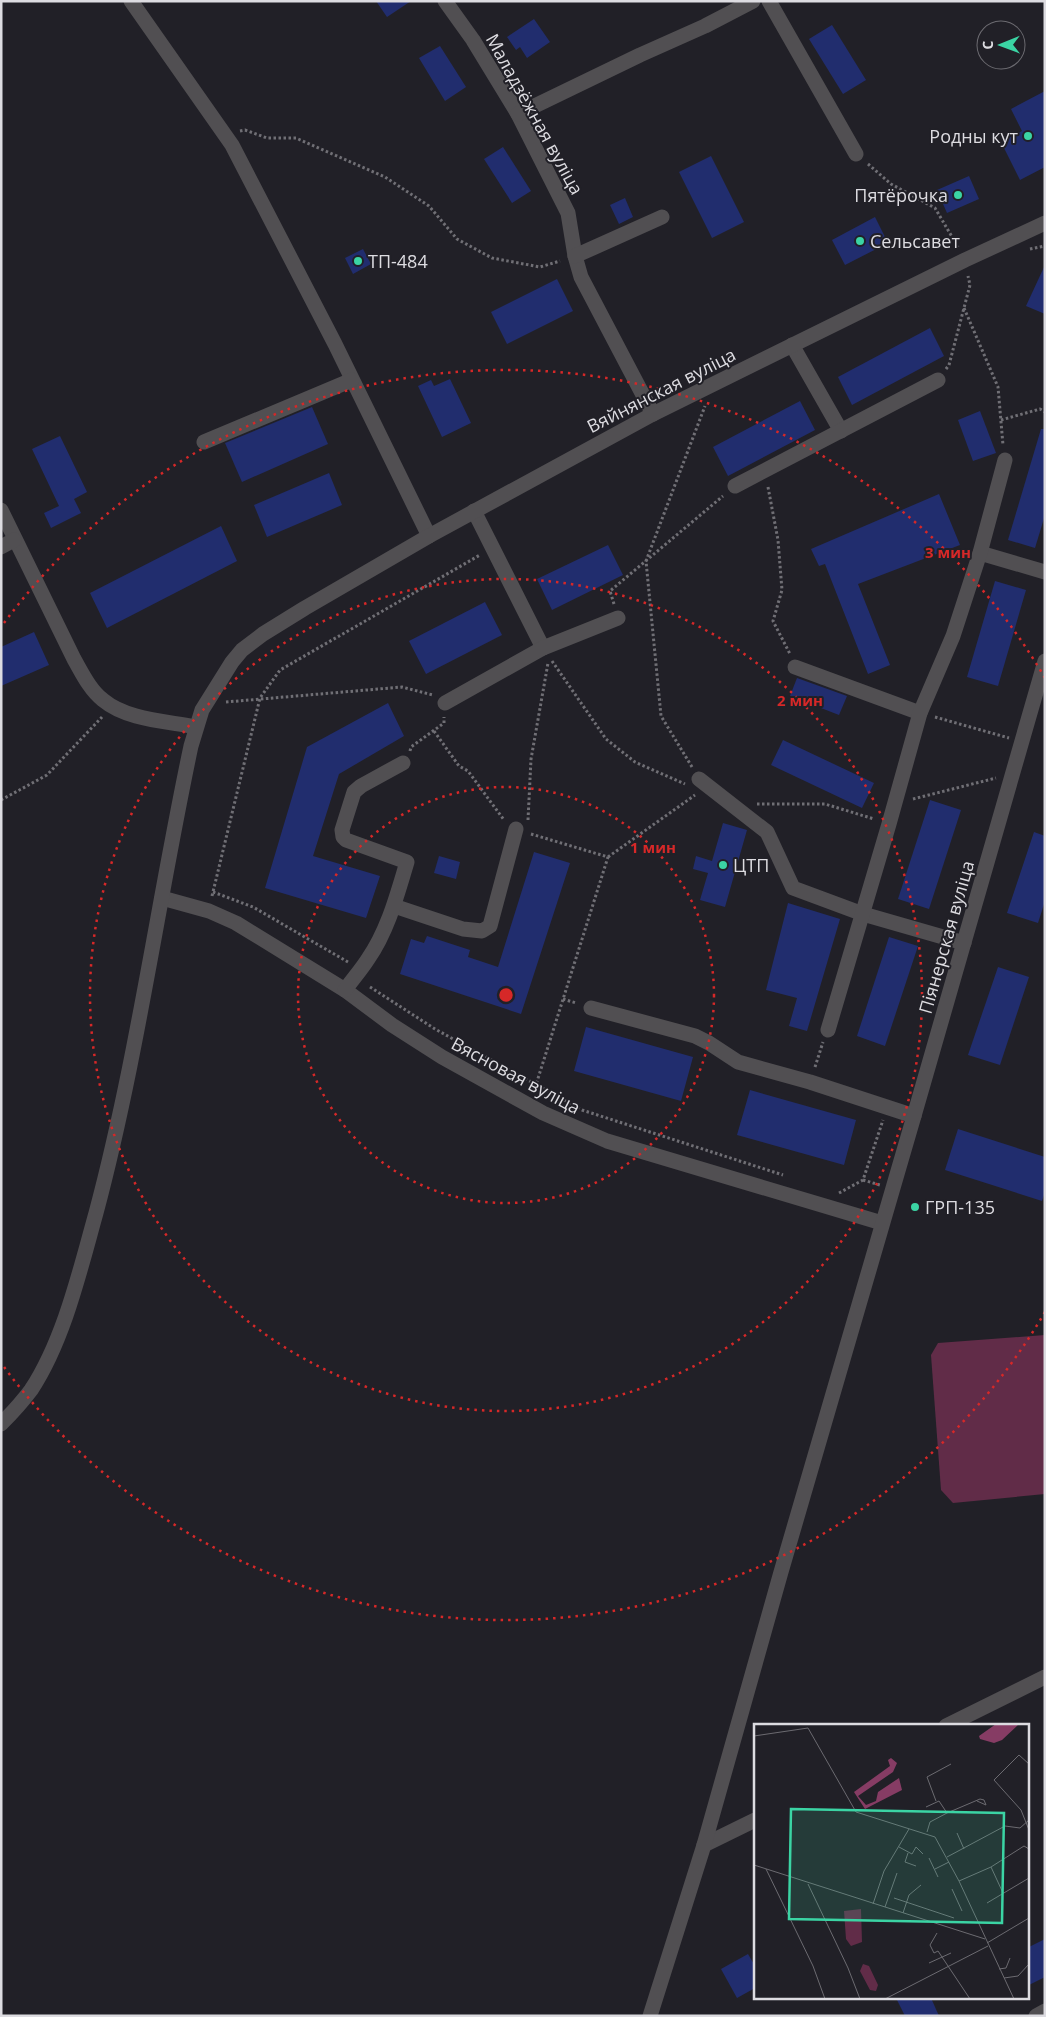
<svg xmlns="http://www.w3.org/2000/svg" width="1046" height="2017" font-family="'Open Sans',sans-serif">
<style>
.pitch{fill:#612c48}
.building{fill:#212d6e}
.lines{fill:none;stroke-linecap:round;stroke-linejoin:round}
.path{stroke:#706f75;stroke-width:3;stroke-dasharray:2.5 2.5;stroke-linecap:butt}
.minor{stroke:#514f52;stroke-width:15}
.ring{fill:none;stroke:#d62828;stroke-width:2.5;stroke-dasharray:2.5 5}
.poi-dot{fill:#3bd4a4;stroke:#212027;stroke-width:2}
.labels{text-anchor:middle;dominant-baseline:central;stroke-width:4;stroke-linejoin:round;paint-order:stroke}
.street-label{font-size:18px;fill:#dddce1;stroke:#212027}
.poi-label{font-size:18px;fill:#dddce1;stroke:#212027;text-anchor:start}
.inset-road{fill:none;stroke:#6c6b71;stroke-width:1}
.view{fill:#3bd4a4;fill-opacity:0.15;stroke:#3bd4a4;stroke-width:2.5}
.inset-edge{fill:none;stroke:#dddce1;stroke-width:2.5}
.centre{fill:#d62828;stroke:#212027;stroke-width:2.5}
.ring-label{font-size:15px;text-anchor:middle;font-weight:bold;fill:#d62828;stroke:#212027;stroke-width:4;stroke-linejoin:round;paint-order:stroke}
</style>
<rect width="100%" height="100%" fill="#212027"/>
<!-- pitch -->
<polygon class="pitch" points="1045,1335 1045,1494 953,1503 941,1490 931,1355 938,1343"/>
<!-- building -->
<g class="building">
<polygon points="376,1 411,1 387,17"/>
<polygon points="534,19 550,42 527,58 520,47 516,50 507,37"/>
<polygon points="832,25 866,80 843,94 809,39"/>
<polygon points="440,46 466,87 445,101 419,58"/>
<polygon points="1045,91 1045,167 1020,180 1001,142 1022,131 1011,109"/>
<polygon points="503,147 531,191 512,203 484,159"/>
<polygon points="711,156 744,222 712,238 679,172"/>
<polygon points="969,176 979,199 947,213 937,190"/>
<polygon points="625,198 633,217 619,224 610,205"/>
<polygon points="875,217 888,243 845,265 832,240"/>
<polygon points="363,249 371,264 353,274 345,258"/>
<polygon points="1045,265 1045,314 1026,306"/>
<polygon points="557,279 573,311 507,344 491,312"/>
<polygon points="930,328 944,356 852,405 838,377"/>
<polygon points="450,379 471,423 442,437 418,386 431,380 434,386"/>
<polygon points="800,401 815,430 728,476 713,447"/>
<polygon points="312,407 328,444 242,482 225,443"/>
<polygon points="980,411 996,453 973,461 958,420"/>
<polygon points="1041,429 1045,429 1045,515 1035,548 1008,540"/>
<polygon points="60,436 87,492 74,499 81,513 51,528 44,513 59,506 32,449"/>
<polygon points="329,473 342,505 267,537 254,505"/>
<polygon points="939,494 960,545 858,584 890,665 868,674 825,564 819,566 811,549"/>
<polygon points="221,526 237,561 107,628 90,593"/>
<polygon points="608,545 623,575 552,610 537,579"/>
<polygon points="995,581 1026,590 998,686 967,677"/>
<polygon points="485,602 502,635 426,674 409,641"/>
<polygon points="34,632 49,665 1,686 1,647"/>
<polygon points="797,678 847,696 839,715 790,696"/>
<polygon points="388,703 404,736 339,774 313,856 380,876 366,918 265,888 307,747"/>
<polygon points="783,740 874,783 862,808 771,765"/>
<polygon points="930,800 961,810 929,909 898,899"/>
<polygon points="723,823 747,830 725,907 700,900 708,873 693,869 696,856 712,861"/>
<polygon points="1034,832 1045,836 1045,901 1038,923 1007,913"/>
<polygon points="534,852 570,863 521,1014 400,974 411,939 424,943 427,936 470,950 468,957 498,967"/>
<polygon points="439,856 460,862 456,879 434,873"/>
<polygon points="788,903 840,919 807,1031 789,1026 797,998 766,990"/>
<polygon points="889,937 918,946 885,1046 857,1036"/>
<polygon points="998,967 1029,977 1000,1065 968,1055"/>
<polygon points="586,1027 693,1057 681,1101 574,1071"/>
<polygon points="750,1090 856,1120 844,1165 737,1135"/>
<polygon points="958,1129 1045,1157 1045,1192 1042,1201 945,1170"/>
<polygon points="1045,1939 1045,1977 1027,1986 1027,1948"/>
<polygon points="748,1954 755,1966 755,1988 737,1998 721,1969"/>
<polygon points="896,1998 931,1998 939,2016 905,2016"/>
</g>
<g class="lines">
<!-- path -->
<g class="path">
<polyline points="240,131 245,130 267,138 296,138 385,177 429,206 457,239 492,258 540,267 560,261"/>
<polyline points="868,164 891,184 935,208 958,247"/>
<polyline points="1030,249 1045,246"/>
<polyline points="964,308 998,387 1003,445"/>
<polyline points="946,369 949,365 970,285 968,276"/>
<polyline points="1001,420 1040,409 1045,412"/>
<polyline points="768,487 778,540 782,590 773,621 790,654"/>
<polyline points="614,604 610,591 723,496"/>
<polyline points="552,661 606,739 635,762 685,784"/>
<polyline points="226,702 402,687 433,695"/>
<polyline points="935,717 1009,738"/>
<polyline points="434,731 459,766 468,771 504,820"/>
<polyline points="410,751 411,747 444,723 444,717"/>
<polyline points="692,767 661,716 646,561 705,406"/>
<polyline points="913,799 996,778"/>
<polyline points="1,800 47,775 102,717"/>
<polyline points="757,804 825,804 874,819"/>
<polyline points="528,820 531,759 548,663"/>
<polyline points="531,834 608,857 534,1091"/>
<polyline points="608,857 695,795"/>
<polyline points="213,892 253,907 348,962"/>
<polyline points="212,896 260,698 280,670 480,555"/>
<polyline points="370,987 435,1029 582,1110 783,1175"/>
<polyline points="563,999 576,1003"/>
<polyline points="815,1067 823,1042"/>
<polyline points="863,1180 880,1185"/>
<polyline points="839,1193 863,1180 883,1120"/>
</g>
<!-- minor -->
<g class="minor">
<polyline points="131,1 232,145 335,344 429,536"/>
<polyline points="445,1 473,40 518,114 568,213 575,256 581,277 653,414"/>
<polyline points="769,1 856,154"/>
<polyline points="518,114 640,55 705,26 753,1"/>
<polyline points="575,256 662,217"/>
<polyline points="792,345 841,431"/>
<polyline points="204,442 352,380"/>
<polyline points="735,486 938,380"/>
<path d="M1 510 74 659C82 673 90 690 103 700 127 720 166 721 196 727"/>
<polyline points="474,511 543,648"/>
<polyline points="1,547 14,540"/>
<polyline points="980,553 1045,572"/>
<polyline points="795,667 920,713"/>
<polyline points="445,703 543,648 618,618"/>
<polyline points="699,779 767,832 793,888 863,914 964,943"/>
<polyline points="162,898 209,911 236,923 345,990 392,1025 442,1057 543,1113 607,1141 882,1223"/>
<polyline points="394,906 463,929 482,931 490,926 516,829"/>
<path d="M345 990C352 980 361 970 368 959 388 930 397 895 407 862L346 840 343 837 342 830 354 792 361 786 403 763"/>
<polyline points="591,1008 695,1036 709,1043 738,1062 810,1082 914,1116"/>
<polyline points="828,1030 889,824 920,713 953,636 980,553 1005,460"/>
<path d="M1 1424C12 1413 22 1402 31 1390 64 1340 80 1270 96 1213 137 1059 158 901 191 746L202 710 232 662 242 650 263 634 305 608 429 536 653 414 965 260 1045 223"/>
<polyline points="946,1726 1045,1677"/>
<polyline points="704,1845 755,1820"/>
<polyline points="650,2016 704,1845 781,1572 914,1116 1045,661"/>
<polyline points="1036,2016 1045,2011"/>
</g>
</g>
<!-- distance rings -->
<g class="ring">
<circle cx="506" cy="995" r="208"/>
<circle cx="506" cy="995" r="416"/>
<path d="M1045 1312A625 625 0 0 1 4 1367M4 623A625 625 0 0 1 1045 678"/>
</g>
<!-- markers -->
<g class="poi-dot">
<circle cx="1028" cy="136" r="5"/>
<circle cx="958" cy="195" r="5"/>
<circle cx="860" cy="241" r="5"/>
<circle cx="358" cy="261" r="5"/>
<circle cx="723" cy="865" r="5"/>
<circle cx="915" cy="1207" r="5"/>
</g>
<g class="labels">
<!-- street labels -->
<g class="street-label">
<text transform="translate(535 114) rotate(61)">Маладзёжная вуліца</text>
<text transform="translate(661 390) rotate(-27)">Вяйнянская вуліца</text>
<text transform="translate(946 937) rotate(-74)">Піянерская вуліца</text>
<text transform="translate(516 1075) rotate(28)">Вясновая вуліца</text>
</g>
<!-- poi labels -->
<g class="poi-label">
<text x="1018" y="136" text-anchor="end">Родны кут</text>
<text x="948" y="195" text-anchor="end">Пятёрочка</text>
<text x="870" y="241">Сельсавет</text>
<text x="368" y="261">ТП-484</text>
<text x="733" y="865">ЦТП</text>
<text x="925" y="1207">ГРП-135</text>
</g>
</g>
<!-- overview -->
<g transform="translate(754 1724)">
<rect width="275" height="275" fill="#212027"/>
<path d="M242 0H265L248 16 240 19 226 15 225 12ZM137 34 143 39 139 48 104 72 112 81 122 77 124 68 145 54 148 66 111 85 100 68 136 42 134 36Z" fill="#863c64"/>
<path d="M107 185 108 218 97 222 92 215 90 187ZM109 240 115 242 124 261 122 267 116 266 106 247Z" fill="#612c48"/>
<path class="inset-road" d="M0 12 54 4 102 88 181 113 205 157 260 275M275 40 265 31 240 56 267 86 275 106M182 77 173 53 197 40M172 83 185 77 193 89M173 108 176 98 193 89 226 75 230 76 232 81 223 77M203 109 210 125M145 123 158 130 162 123 169 130M154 129 151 138 162 142M193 133 251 102 266 104 275 96M175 134 184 153M0 141 231 215M237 143 249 169M12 145 59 242 71 275M181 145 195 138M205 157 237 143 270 122 275 125M54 160 94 244 106 275M198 165 208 187M140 174 200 194M233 179 275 154M119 180 130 147 155 105M131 183 143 149M149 189 155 171 167 161M183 209 176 221 180 229 184 227 216 275M233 219 275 194M175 239 197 229M245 245 252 244 256 234M250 254 264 252 275 240M131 275 234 222"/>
<path class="view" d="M37 85 250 89 248 199 35 195Z"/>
<rect width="275" height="275" class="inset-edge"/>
</g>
<circle cx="506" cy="995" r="8" class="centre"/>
<g class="ring-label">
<text x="948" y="558">3 мин</text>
<text x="800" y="706">2 мин</text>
<text x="653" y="853">1 мин</text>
</g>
<!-- border -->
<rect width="1046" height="2017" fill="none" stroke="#dddce1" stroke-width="5"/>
<!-- north arrow -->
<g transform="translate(1001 45) rotate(269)"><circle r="24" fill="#212027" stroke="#6c6b71"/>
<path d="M0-4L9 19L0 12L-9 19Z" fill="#3bd4a4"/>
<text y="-8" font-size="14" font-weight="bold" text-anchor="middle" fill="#dddce1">С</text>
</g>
</svg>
